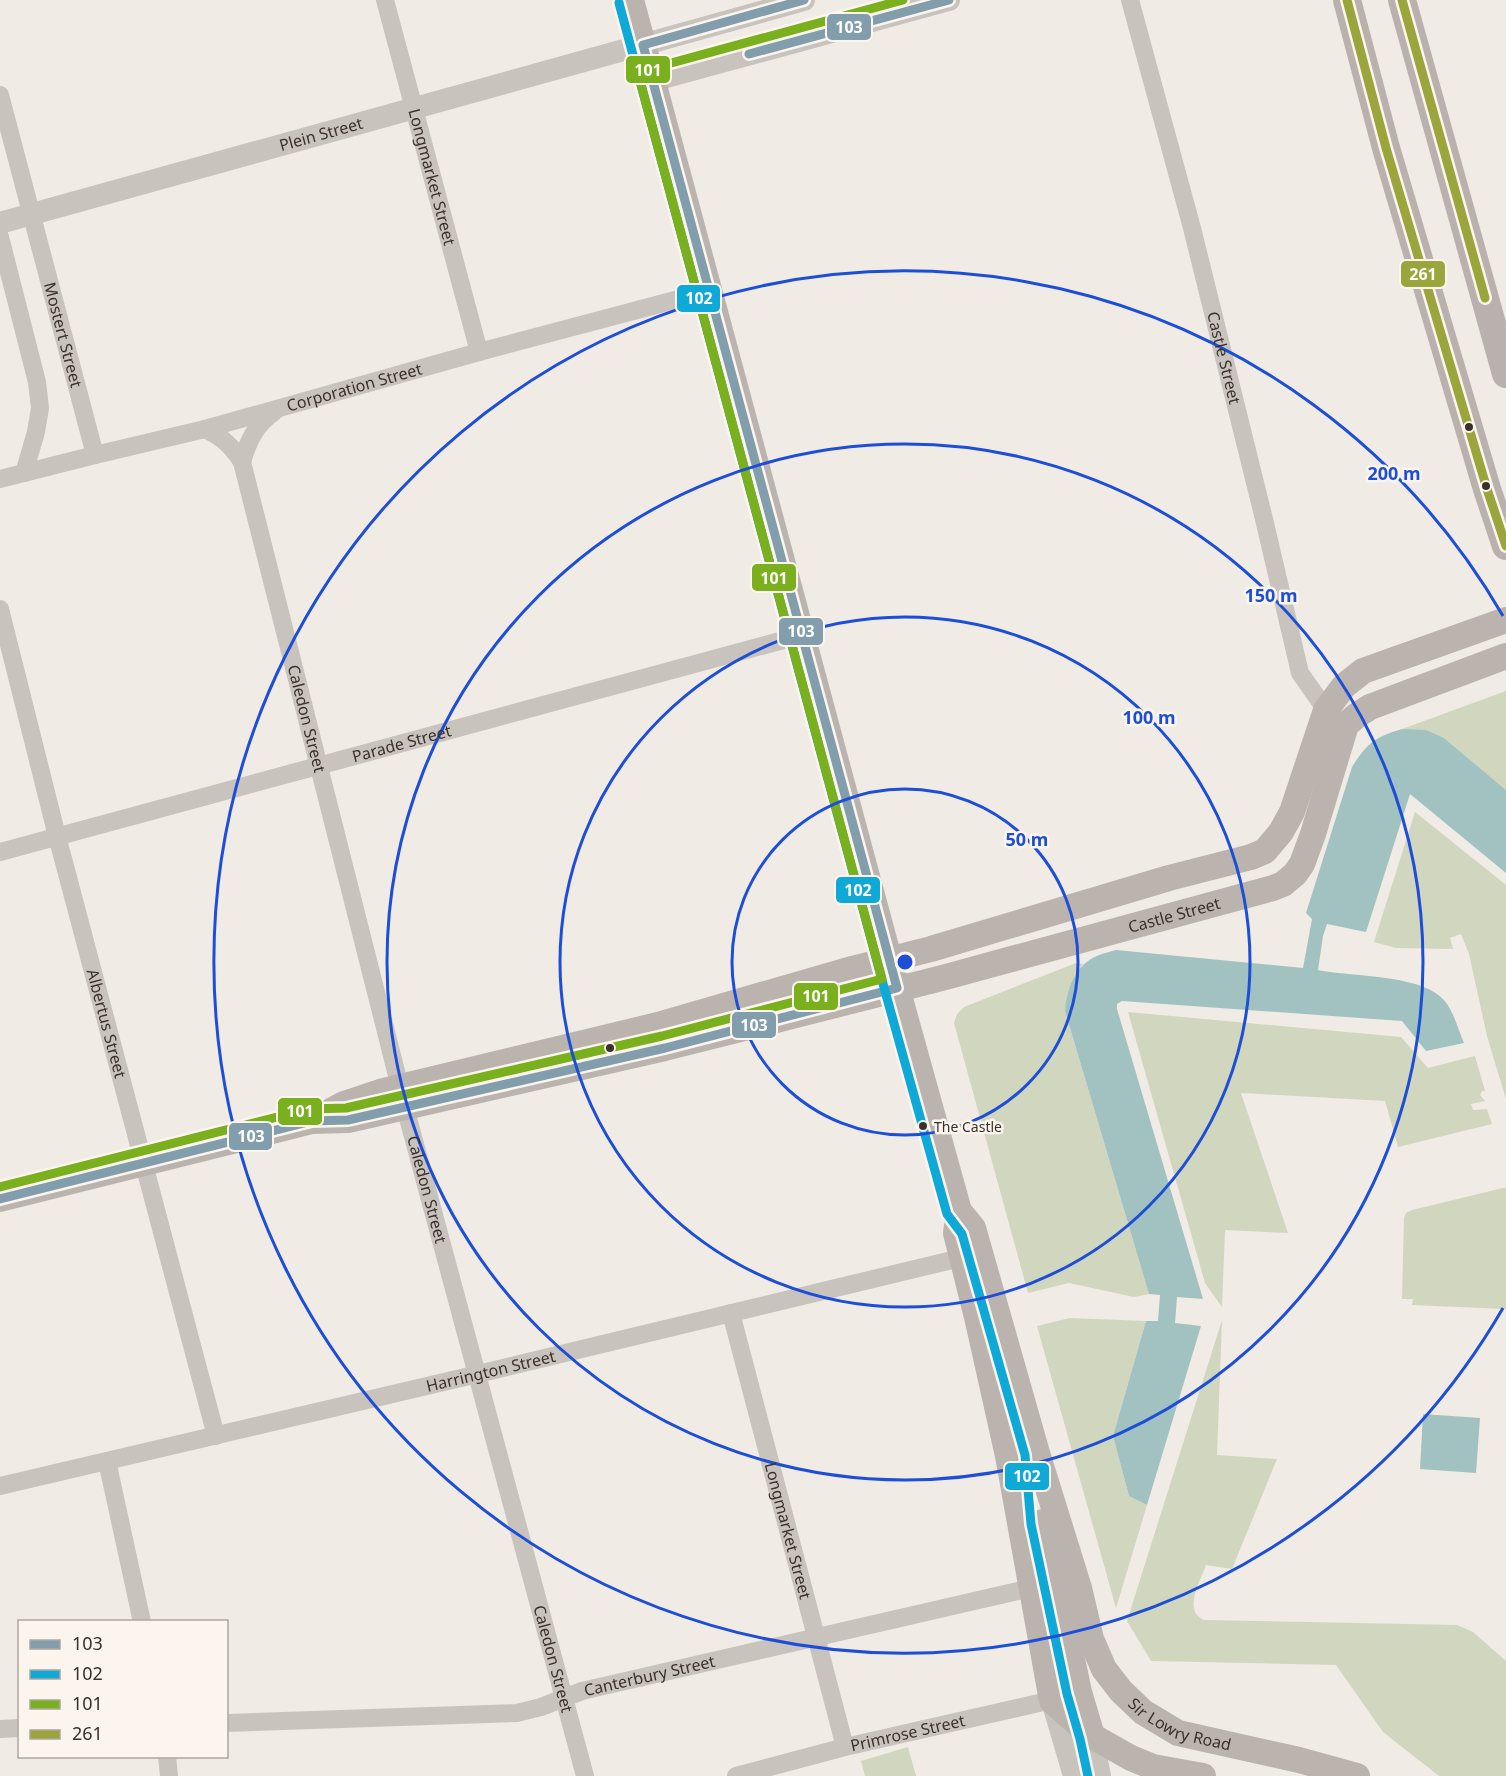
<svg xmlns="http://www.w3.org/2000/svg" width="1506" height="1776" font-family="'Noto Sans',sans-serif">
<style>
.green{fill:#d1d6bf}
.water{fill:#a1c2c1}
.lines{fill:none;stroke-linecap:round;stroke-linejoin:round}
.minor{stroke:#c9c3be;stroke-width:18}
.tertiary{stroke:#c9c3be;stroke-width:22}
.secondary{stroke:#bab3ae;stroke-width:26}
.primary{stroke:#b8b1ad;stroke-width:28}
.bus-1-casing{stroke:#fbf5ee;stroke-width:14}
.bus-2-casing{stroke:#fbf5ee;stroke-width:14}
.bus-3-casing{stroke:#fbf5ee;stroke-width:14}
.bus-4-casing{stroke:#fbf5ee;stroke-width:14}
.bus-1{stroke:#829dab;stroke-width:9}
.bus-2{stroke:#0fa9d8;stroke-width:9}
.bus-3{stroke:#7aaf1d;stroke-width:9}
.bus-4{stroke:#9aa53b;stroke-width:9}
.ring{fill:none;stroke:#1d4ed8;stroke-width:3}
.bus-dot{fill:#3b302b;stroke:#fbf5ee;stroke-width:2}
.labels{text-anchor:middle;dominant-baseline:central;stroke-width:5;stroke-linejoin:round;paint-order:stroke}
.bus-label{font-size:14px;fill:#3b302b;stroke:#fbf5ee;text-anchor:start}
.street-label{font-size:16px;fill:#3b302b;stroke:#fbf5ee}
.centre{fill:#1d4ed8;stroke:#fbf5ee;stroke-width:3}
.ring-label{font-size:18px;text-anchor:middle;font-weight:bold;fill:#1d4ed8;stroke:#fbf5ee;stroke-width:5;stroke-linejoin:round;paint-order:stroke}
.line-badge{stroke:#fbf5ee;stroke-width:2}
.badge-label{font-size:16px;text-anchor:middle;font-weight:bold;fill:#fff}
</style>
<rect width="100%" height="100%" fill="#f0ebe5"/>
<!-- green -->
<g class="green">
<polygon points="1506,691 1506,790 1444,738 1402,729"/>
<polygon points="1415,812 1506,885 1506,1099 1487,1036 1469,954 1461,934 1450,938 1453,949 1396,948 1374,942"/>
<path d="M1076 963 1083 964C1073 980 1067 992 1065 1011L1149 1294 1134 1297 1069 1283 1028 1293 954 1023 957 1014 964 1007Z"/>
<polygon points="1128,1012 1401,1037 1428,1068 1475,1056 1485,1091 1482,1091 1480,1095 1485,1101 1471,1104 1473,1110 1487,1109 1492,1124 1398,1147 1385,1101 1241,1093 1288,1233 1225,1230 1222,1307 1205,1283"/>
<polygon points="1503,1188 1506,1188 1506,1309 1412,1305 1413,1299 1402,1299 1404,1218 1406,1213 1412,1210"/>
<polygon points="1070,1318 1146,1321 1113,1436 1129,1496 1147,1505 1116,1608 1037,1326"/>
<path d="M1222 1320 1217 1455 1277 1459 1232 1569 1206 1565C1201 1580 1182 1611 1204 1620L1457 1625 1473 1632 1506 1661V1776H1439L1383 1732 1336 1665 1151 1661 1127 1621Z"/>
<polygon points="908,1747 916,1776 865,1776 861,1761"/>
</g>
<!-- water -->
<g class="water">
<path d="M1402 729 1426 730 1444 738 1506 790V873L1410 794 1366 932 1327 924 1323 936 1318 970C1352 977 1421 974 1444 1000 1454 1012 1458 1029 1464 1043L1426 1051 1402 1021 1122 1001 1117 1004V1009L1203 1299 1177 1297 1175 1323 1201 1326 1147 1505 1129 1496 1113 1436 1146 1321H1158L1160 1295 1149 1294 1065 1011C1067 989 1075 965 1097 956 1103 953 1110 952 1116 950L1303 968 1312 919 1306 913 1352 767C1367 743 1375 737 1402 729Z"/>
<polygon points="1423,1414 1480,1418 1476,1473 1420,1469"/>
</g>
<g class="lines">
<!-- minor -->
<g class="minor">
<path id="s1" d="M385 0 479 352"/>
<path id="s2" d="M1130 0 1192 228 1264 519 1300 673 1326 710 1335 717"/>
<path id="s3" d="M0 95 95 455"/>
<polyline points="0,237 37,382 40,408 36,432 24,473"/>
<path id="s4" d="M205 429C222 437 232 446 242 462L405 1107 585 1776"/>
<path d="M242 462C248 441 256 424 274 412"/>
<path id="s5" d="M0 479 95 455 205 429 479 352 709 291"/>
<path id="s6" d="M0 609 57 836 216 1436"/>
<path id="s7" d="M0 852 802 635"/>
<path id="s8" d="M731 1313 845 1747"/>
<polyline points="107,1461 142,1622"/>
<path id="s9" d="M0 1486 478 1374 973 1255"/>
<path id="s10" d="M226 1723 517 1713 541 1707 582 1691 1031 1588"/>
<polyline points="0,1729 20,1728"/>
<polyline points="167,1756 169,1776"/>
<path id="s11" d="M736 1776 845 1747 1061 1698"/>
</g>
<!-- tertiary -->
<g class="tertiary">
<polyline points="652,81 949,0"/>
<path id="s12" d="M0 223 804 0"/>
<polyline points="1052,1701 1074,1776"/>
<polyline points="1092,1736 1100,1776"/>
</g>
<!-- secondary -->
<g class="secondary">
<polyline points="631,0 897,988 959,1211 956,1233 977,1317 1008,1456 1052,1701 1092,1736 1131,1758 1153,1767 1203,1776"/>
<polyline points="331,1111 344,1104 380,1092 658,1025 852,969 931,949 1169,878 1251,857 1265,851 1281,832 1292,812 1326,710 1344,686 1363,671 1506,620"/>
<path id="s13" d="M0 1199 312 1121 348 1120 665 1048 942 978 1273 888 1283 884 1295 874 1302 864 1313 834 1346 725 1356 716 1370 707 1506 656"/>
<path id="s14" d="M959 1211 973 1228 1037 1453 1079 1588 1091 1639 1104 1669 1121 1691 1143 1712 1178 1733 1299 1760 1357 1776"/>
<polyline points="1043,1522 1079,1692 1092,1736"/>
</g>
<!-- primary -->
<g class="primary">
<polyline points="1347,0 1386,148 1487,489 1506,546"/>
<polyline points="1402,0 1506,374"/>
</g>
<defs>
<g id="bus-1">
<polyline points="749,54 949,0"/>
<polyline points="0,1199 312,1121 348,1120 665,1048 897,988 643,45 804,0"/>
</g>
<polyline id="bus-2" points="619,3 885,991 947,1214 962,1234 1025,1455 1031,1524 1067,1694 1080,1739 1088,1776"/>
<polyline id="bus-3" points="0,1187 309,1109 346,1108 662,1036 882,979 640,81 642,74 649,69 903,0"/>
<g id="bus-4">
<polyline points="1347,0 1386,148 1487,489 1506,546"/>
<polyline points="1402,0 1485,298"/>
</g>
</defs>
<!-- bus-1 casing -->
<use href="#bus-1" class="bus-1-casing"/>
<!-- bus-2 casing -->
<use href="#bus-2" class="bus-2-casing"/>
<!-- bus-3 casing -->
<use href="#bus-3" class="bus-3-casing"/>
<!-- bus-4 casing -->
<use href="#bus-4" class="bus-4-casing"/>
<!-- bus-1 -->
<use href="#bus-1" class="bus-1"/>
<!-- bus-2 -->
<use href="#bus-2" class="bus-2"/>
<!-- bus-3 -->
<use href="#bus-3" class="bus-3"/>
<!-- bus-4 -->
<use href="#bus-4" class="bus-4"/>
</g>
<!-- distance rings -->
<g class="ring">
<circle cx="905" cy="962" r="173"/>
<circle cx="905" cy="962" r="345"/>
<circle cx="905" cy="962" r="518"/>
<path d="M1503 1308A691 691 0 1 1 1503 616"/>
</g>
<!-- markers -->
<g class="bus-dot">
<circle cx="1469" cy="427" r="5"/>
<circle cx="1486" cy="486" r="5"/>
<circle cx="610" cy="1048" r="5"/>
<circle cx="923" cy="1126" r="5"/>
</g>
<g class="labels">
<!-- bus labels -->
<g class="bus-label">
<text x="934" y="1126">The Castle</text>
</g>
<!-- street labels -->
<g class="street-label">
<text stroke="none"><textPath href="#s12" startOffset="333">Plein Street</textPath></text>
<text stroke="none"><textPath href="#s1" startOffset="183">Longmarket Street</textPath></text>
<text stroke="none"><textPath href="#s3" startOffset="248">Mostert Street</textPath></text>
<text stroke="none"><textPath href="#s2" startOffset="370">Castle Street</textPath></text>
<text stroke="none"><textPath href="#s5" startOffset="366">Corporation Street</textPath></text>
<text stroke="none"><textPath href="#s4" startOffset="315">Caledon Street</textPath></text>
<text stroke="none"><textPath href="#s7" startOffset="416">Parade Street</textPath></text>
<text stroke="none"><textPath href="#s13" startOffset="1209">Castle Street</textPath></text>
<text stroke="none"><textPath href="#s6" startOffset="428">Albertus Street</textPath></text>
<text stroke="none"><textPath href="#s4" startOffset="801">Caledon Street</textPath></text>
<text stroke="none"><textPath href="#s9" startOffset="504">Harrington Street</textPath></text>
<text stroke="none"><textPath href="#s8" startOffset="225">Longmarket Street</textPath></text>
<text stroke="none"><textPath href="#s4" startOffset="1287">Caledon Street</textPath></text>
<text stroke="none"><textPath href="#s10" startOffset="429">Canterbury Street</textPath></text>
<text stroke="none"><textPath href="#s14" startOffset="580">Sir Lowry Road</textPath></text>
<text stroke="none"><textPath href="#s11" startOffset="177">Primrose Street</textPath></text>
</g>
</g>
<circle cx="905" cy="962" r="9" class="centre"/>
<g class="ring-label">
<text x="1394" y="480">200 m</text>
<text x="1271" y="602">150 m</text>
<text x="1149" y="724">100 m</text>
<text x="1027" y="846">50 m</text>
</g>
<g class="line-badge">
<rect x="826" y="13" width="46" height="28" rx="6" fill="#829dab"/>
<rect x="625" y="55" width="46" height="29" rx="6" fill="#7aaf1d"/>
<rect x="1400" y="260" width="46" height="28" rx="6" fill="#9aa53b"/>
<rect x="676" y="284" width="45" height="29" rx="6" fill="#0fa9d8"/>
<rect x="751" y="563" width="46" height="29" rx="6" fill="#7aaf1d"/>
<rect x="778" y="617" width="46" height="29" rx="6" fill="#829dab"/>
<rect x="835" y="876" width="46" height="28" rx="6" fill="#0fa9d8"/>
<rect x="793" y="982" width="46" height="29" rx="6" fill="#7aaf1d"/>
<rect x="731" y="1011" width="46" height="28" rx="6" fill="#829dab"/>
<rect x="277" y="1097" width="46" height="29" rx="6" fill="#7aaf1d"/>
<rect x="228" y="1122" width="45" height="29" rx="6" fill="#829dab"/>
<rect x="1004" y="1462" width="46" height="29" rx="6" fill="#0fa9d8"/>
</g>
<g class="badge-label">
<text x="849" y="33">103</text>
<text x="648" y="76">101</text>
<text x="1423" y="280">261</text>
<text x="699" y="304">102</text>
<text x="774" y="584">101</text>
<text x="801" y="637">103</text>
<text x="858" y="896">102</text>
<text x="816" y="1002">101</text>
<text x="754" y="1031">103</text>
<text x="300" y="1117">101</text>
<text x="251" y="1142">103</text>
<text x="1027" y="1482">102</text>
</g>
<!-- legend -->
<rect x="18" y="1620" width="210" height="138" fill="#fbf5ee" stroke="#aea6a0" stroke-width="1.5"/>
<rect x="30" y="1640" width="30" height="9" fill="#829dab" stroke="#aea6a0" stroke-width="1.5"/>
<text x="72" y="1650" font-size="18" fill="#3b302b">103</text>
<rect x="30" y="1670" width="30" height="9" fill="#0fa9d8" stroke="#aea6a0" stroke-width="1.5"/>
<text x="72" y="1680" font-size="18" fill="#3b302b">102</text>
<rect x="30" y="1700" width="30" height="9" fill="#7aaf1d" stroke="#aea6a0" stroke-width="1.5"/>
<text x="72" y="1710" font-size="18" fill="#3b302b">101</text>
<rect x="30" y="1730" width="30" height="9" fill="#9aa53b" stroke="#aea6a0" stroke-width="1.5"/>
<text x="72" y="1740" font-size="18" fill="#3b302b">261</text>
</svg>
